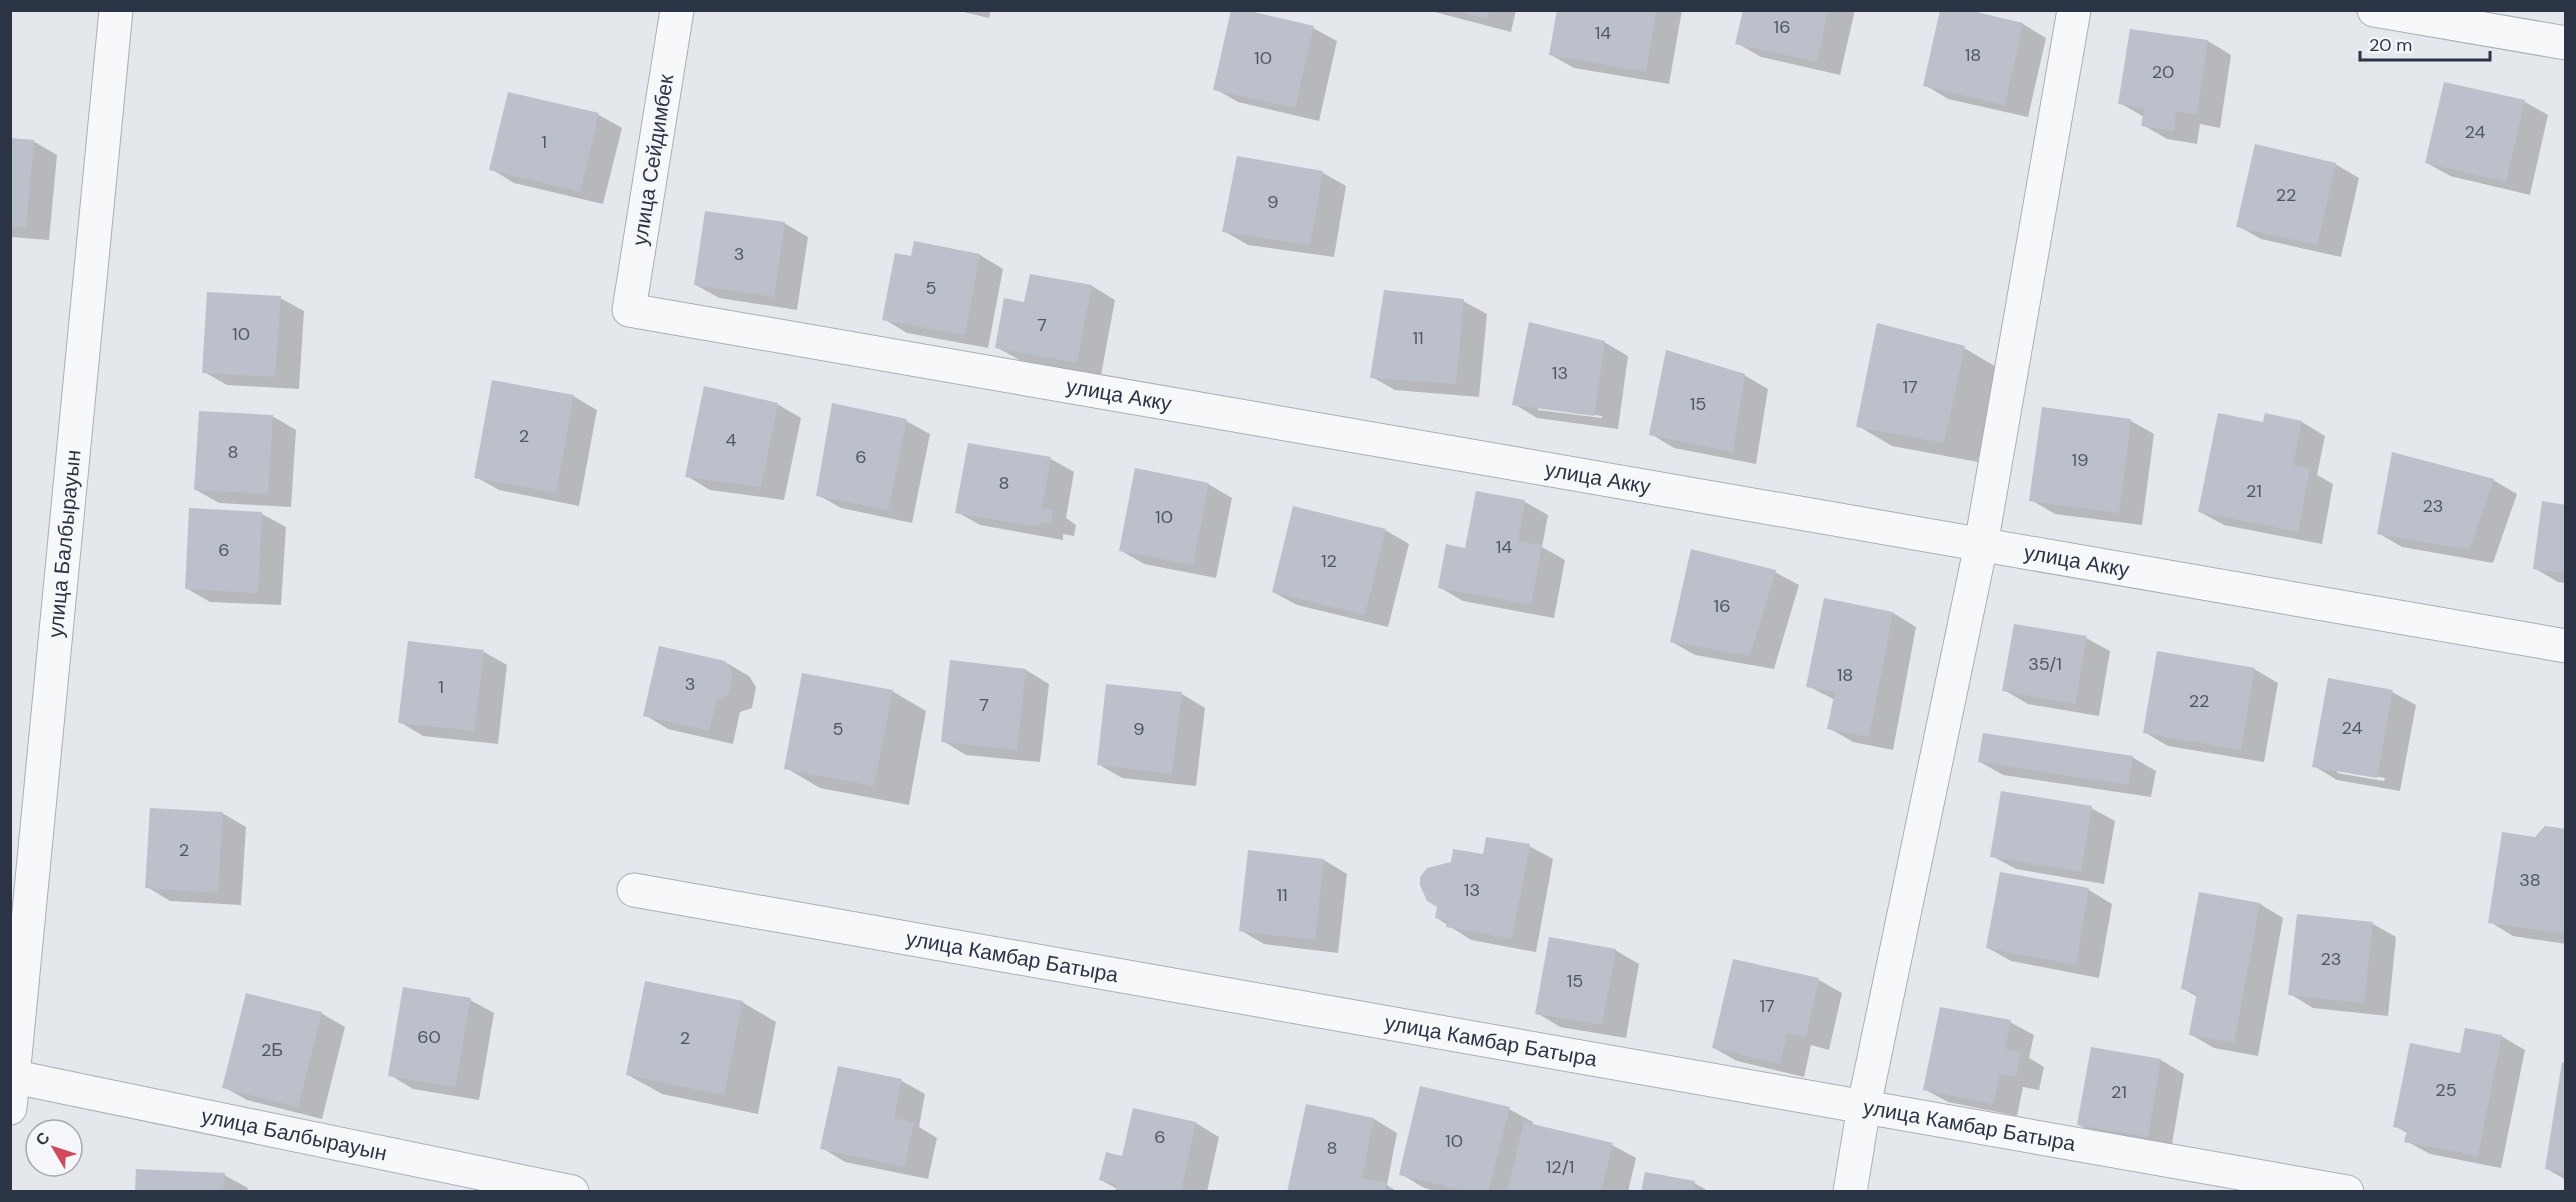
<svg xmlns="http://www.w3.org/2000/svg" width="2576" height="1202" font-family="'DM Sans',sans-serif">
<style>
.shadow{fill:#0003;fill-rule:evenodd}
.building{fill:#bbc0ca}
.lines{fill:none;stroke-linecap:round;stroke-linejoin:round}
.street-casing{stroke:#a9aeb7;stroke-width:35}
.street{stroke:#f7f8fa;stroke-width:33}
.labels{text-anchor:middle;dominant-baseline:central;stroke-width:4.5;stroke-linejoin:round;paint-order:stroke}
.number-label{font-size:18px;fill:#4f5766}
.street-label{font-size:21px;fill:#2b3445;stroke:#f4f6f9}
</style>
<rect width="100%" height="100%" fill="#e4e7ec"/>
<!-- shadow -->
<g class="shadow">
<polygon points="955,10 991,10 989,18"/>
<polygon points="1427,10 1516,10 1511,32"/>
<polygon points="1558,10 1682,10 1669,84 1574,68 1551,55"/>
<polygon points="1745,10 1855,10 1840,75 1761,57 1737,43"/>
<polygon points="1961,10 2023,24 2046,38 2028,117 1948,99 1925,85"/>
<polygon points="1313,28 1337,41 1319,121 1238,102 1215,89"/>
<polygon points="2208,41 2231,55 2220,128 2200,124 2197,144 2167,139 2143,125 2144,117 2120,103"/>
<polygon points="2445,84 2525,102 2548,115 2530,195 2450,176 2427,163"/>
<polygon points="509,94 599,115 622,128 603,204 514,183 491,169"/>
<polygon points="10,140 33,141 57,155 49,240 10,237"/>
<polygon points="2335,164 2359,178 2341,257 2261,239 2238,226"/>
<polygon points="1323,173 1346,186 1334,257 1248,245 1224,231"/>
<polygon points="784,223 808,237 797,310 719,298 696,285"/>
<polygon points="980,255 1003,269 988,348 907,333 884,319 912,258"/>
<polygon points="1092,286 1115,300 1101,375 1020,360 996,347 1025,304"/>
<polygon points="280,298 304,311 299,389 227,385 204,372"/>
<polygon points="1463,301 1487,314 1479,397 1395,390 1372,377"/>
<path d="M1604 342 1628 356 1618 429 1537 418 1514 404ZM1538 407 1602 416V418L1538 410Z"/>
<polygon points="1964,348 1998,368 1978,462 1892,446 1858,426"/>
<polygon points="1744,375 1768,389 1756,464 1674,448 1651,434"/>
<polygon points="573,396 597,410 579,506 499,490 476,477"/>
<polygon points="777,404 801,418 784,500 710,490 687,476"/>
<polygon points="2266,415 2302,422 2325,436 2317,475 2333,484 2322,544 2224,525 2200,512 2264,424"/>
<polygon points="272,416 296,430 291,507 219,503 196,490"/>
<polygon points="906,421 930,434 912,523 841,508 818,495"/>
<polygon points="2131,421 2154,434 2142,525 2055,514 2031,500"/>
<polygon points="1051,459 1074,472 1066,518 1076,525 1074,536 1063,534 1063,540 980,525 957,512"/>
<polygon points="2493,480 2517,494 2493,563 2402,547 2378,533"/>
<polygon points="1208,484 1232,498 1216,578 1144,564 1120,550"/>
<polygon points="1525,502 1548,515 1542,547 1565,560 1554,618 1463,601 1439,587 1466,550"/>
<polygon points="2566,506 2566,583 2558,582 2534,568"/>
<polygon points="191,510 262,514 286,527 281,605 210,602 186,588"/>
<polygon points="1385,530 1409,544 1388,627 1297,605 1273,592"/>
<polygon points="1775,572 1799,585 1774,669 1695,655 1672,642"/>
<polygon points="1825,600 1893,613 1916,627 1893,750 1853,742 1829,728 1835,700 1808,686"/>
<polygon points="2086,638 2110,651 2099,716 2028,704 2004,690"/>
<polygon points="484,652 507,665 498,744 423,736 400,722"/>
<polygon points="725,662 749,676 756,687 752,708 740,712 733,744 668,729 645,715"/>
<polygon points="2254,669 2278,683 2264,762 2168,746 2144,732"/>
<polygon points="1026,670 1049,684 1040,762 966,755 943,741"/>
<polygon points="1108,686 1182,694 1205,708 1196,786 1122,778 1098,764"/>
<polygon points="892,691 926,711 909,805 820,788 786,768"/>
<path d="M2392 692 2416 705 2400 791 2337 780 2314 766ZM2337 770 2385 778 2384 781 2337 773Z"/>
<polygon points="2132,757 2156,771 2151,797 2003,775 1980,762"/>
<polygon points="2091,808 2115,821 2104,884 2016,869 1992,856"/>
<polygon points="222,813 246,827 241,905 170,901 147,887"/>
<polygon points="2566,830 2566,944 2513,936 2490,922 2535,838"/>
<polygon points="1529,846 1553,859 1536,952 1471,940 1437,918 1485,856"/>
<polygon points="1250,852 1324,860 1347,874 1338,953 1264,944 1240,930"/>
<polygon points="2001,874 2089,890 2112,904 2099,978 2011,961 1988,948"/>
<polygon points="2200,893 2260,904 2283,918 2258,1056 2214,1048 2190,1034 2197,997 2182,988"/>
<polygon points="2299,915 2373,924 2396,937 2388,1016 2313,1008 2290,994"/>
<polygon points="1615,950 1639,964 1626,1038 1560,1027 1537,1013"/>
<polygon points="1819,980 1842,993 1829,1050 1811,1045 1804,1077 1737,1061 1714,1048"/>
<polygon points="470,1000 494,1013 479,1100 413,1089 390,1075"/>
<polygon points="742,1002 776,1022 758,1114 662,1094 628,1075"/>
<polygon points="321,1013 345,1027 322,1119 247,1100 224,1087"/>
<polygon points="2010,1022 2034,1035 2029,1058 2044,1067 2039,1090 2023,1087 2017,1116 1948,1102 1924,1089"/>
<polygon points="2501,1036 2525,1050 2501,1168 2430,1154 2406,1141 2407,1133 2395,1126 2461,1054"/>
<polygon points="2161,1060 2184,1074 2171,1150 2103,1138 2079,1125"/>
<polygon points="2566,1064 2566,1180 2547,1169"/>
<polygon points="839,1067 902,1081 925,1094 919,1127 937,1138 928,1179 845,1162 822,1148"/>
<polygon points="1307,1106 1374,1119 1397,1133 1387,1185 1398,1192 1288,1192"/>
<polygon points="1509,1109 1533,1122 1532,1126 1612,1145 1636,1158 1628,1192 1440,1192 1424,1188 1401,1174"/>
<polygon points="1196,1123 1219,1137 1207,1192 1117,1192 1117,1189 1101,1180 1123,1157"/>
<polygon points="224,1175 248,1188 247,1192 136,1192"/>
<polygon points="1694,1183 1710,1192 1643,1192"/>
</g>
<!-- building -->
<g class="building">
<polygon points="1231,10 1245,10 1314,26 1295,108 1213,90"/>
<polygon points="1454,10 1489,10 1487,19"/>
<polygon points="1557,10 1656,10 1646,72 1549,55"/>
<polygon points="1743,10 1828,10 1817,62 1735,44"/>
<polygon points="1940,10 1968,10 2023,23 2005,105 1923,86"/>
<polygon points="2130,29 2208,40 2197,115 2176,111 2174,131 2141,126 2144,108 2118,104"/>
<polygon points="2444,82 2525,100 2506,182 2425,163"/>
<polygon points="508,92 599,113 580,192 489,170"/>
<polygon points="10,138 34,140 26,228 10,226"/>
<polygon points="2255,144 2336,163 2317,245 2236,227"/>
<polygon points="1237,156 1323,171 1310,245 1222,232"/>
<polygon points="705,211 785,222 774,297 694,285"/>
<polygon points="914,241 980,254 965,335 882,320 895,253 911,256"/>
<polygon points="1030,274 1092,285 1077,363 995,348 1004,298 1024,302"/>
<polygon points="1384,290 1464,299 1456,384 1370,378"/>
<polygon points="207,292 281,296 275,377 202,373"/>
<polygon points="1529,322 1605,341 1594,416 1512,405"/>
<polygon points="1877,323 1965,346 1944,443 1856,427"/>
<polygon points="1666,350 1745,374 1733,452 1649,435"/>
<polygon points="492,380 574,395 556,493 474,478"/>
<polygon points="704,386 778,403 761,487 685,477"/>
<polygon points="832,403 907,419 888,510 816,496"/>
<polygon points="2042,407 2131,419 2119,513 2029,501"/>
<polygon points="199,411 273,415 268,494 194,490"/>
<polygon points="2218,413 2263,422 2265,413 2302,421 2293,465 2310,469 2298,532 2198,512"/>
<polygon points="968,443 1051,457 1042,508 1053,510 1051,524 1040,522 1039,527 955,513"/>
<polygon points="2392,452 2494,479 2469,550 2377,534"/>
<polygon points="1135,468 1209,483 1193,565 1119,551"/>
<polygon points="1476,491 1525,500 1518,541 1542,545 1531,605 1438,588 1446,544 1465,548"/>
<polygon points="2542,501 2566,505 2566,573 2533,569"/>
<polygon points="1293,506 1386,529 1365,615 1272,592"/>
<polygon points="189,508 262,512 258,593 185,589"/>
<polygon points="1691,549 1776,570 1750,656 1670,642"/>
<polygon points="1824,598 1893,612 1869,737 1827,729 1835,692 1806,687"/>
<polygon points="2014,624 2087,636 2075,704 2002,691"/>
<polygon points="408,641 484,650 474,731 398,723"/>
<polygon points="659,646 725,661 733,673 728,695 717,699 709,731 643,716"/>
<polygon points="2157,651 2255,668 2241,750 2143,733"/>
<polygon points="950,660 1026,669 1017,750 941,742"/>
<polygon points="802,673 893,690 874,786 784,769"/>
<polygon points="2328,678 2393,690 2377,778 2312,767"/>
<polygon points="1106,684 1182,692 1172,774 1097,765"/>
<polygon points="1983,733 2133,756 2128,785 1978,762"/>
<polygon points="2001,791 2092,806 2081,872 1990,857"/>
<polygon points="150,808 223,812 218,893 145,888"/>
<polygon points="2545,826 2566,829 2566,934 2488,923 2502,832 2535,837"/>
<polygon points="1486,837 1530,844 1512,939 1446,927 1447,921 1435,918 1437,907 1427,901 1420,885 1420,877 1427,868 1451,862 1453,849 1483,854"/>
<polygon points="1248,850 1324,859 1315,940 1239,931"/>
<polygon points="2000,872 2089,888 2076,965 1986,948"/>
<polygon points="2199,892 2260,903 2234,1043 2189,1035 2197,992 2181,989"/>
<polygon points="2297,914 2373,922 2364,1003 2288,995"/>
<polygon points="1549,937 1616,949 1602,1025 1535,1014"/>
<polygon points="1733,959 1819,978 1806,1037 1787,1033 1780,1064 1712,1048"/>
<polygon points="645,981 743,1001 724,1095 626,1075"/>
<polygon points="403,987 471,998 455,1087 388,1076"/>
<polygon points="246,993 322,1012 298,1107 222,1088"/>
<polygon points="1940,1007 2011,1020 2005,1049 2021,1052 2016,1077 2000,1074 1993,1104 1923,1090"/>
<polygon points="2465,1028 2502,1035 2478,1156 2404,1142 2407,1130 2393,1127 2410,1043 2460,1053"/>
<polygon points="2091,1047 2161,1059 2148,1137 2077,1125"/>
<polygon points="2562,1062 2566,1063 2566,1173 2545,1169"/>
<polygon points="838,1066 902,1079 894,1118 914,1123 904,1167 820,1149"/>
<polygon points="1420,1086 1510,1107 1488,1192 1469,1192 1399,1175"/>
<polygon points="1306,1104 1374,1118 1362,1178 1387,1183 1385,1192 1287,1192"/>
<polygon points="1133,1108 1196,1122 1181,1192 1115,1192 1117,1184 1099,1180 1106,1152 1122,1156"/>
<polygon points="1524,1122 1613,1143 1601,1192 1507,1192"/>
<polygon points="136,1169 225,1173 223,1192 135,1192"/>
<polygon points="1645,1172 1695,1181 1693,1192 1641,1192"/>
</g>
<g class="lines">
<defs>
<g id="street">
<path id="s1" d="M677 10 629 310 2566 646"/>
<polyline points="2374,10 2566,43"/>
<path id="s2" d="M634 890 2347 1192"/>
<path id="s3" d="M15 1077 572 1192"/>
<path id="s4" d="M10 1108 116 10"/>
<polyline points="1850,1192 1864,1106 1981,545 2074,10"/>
</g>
</defs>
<!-- street casing -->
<use href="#street" class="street-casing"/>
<!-- street -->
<use href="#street" class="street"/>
</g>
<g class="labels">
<!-- number labels -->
<g class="number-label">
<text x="1782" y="27">16</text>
<text x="1603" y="33">14</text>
<text x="1973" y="55">18</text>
<text x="1263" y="58">10</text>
<text x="2163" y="72">20</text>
<text x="2475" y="132">24</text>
<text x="544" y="142">1</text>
<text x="2286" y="195">22</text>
<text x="1273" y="202">9</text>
<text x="739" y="254">3</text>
<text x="931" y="288">5</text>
<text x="1042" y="325">7</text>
<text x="241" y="334">10</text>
<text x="1418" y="338">11</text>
<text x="1560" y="373">13</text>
<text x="1910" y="387">17</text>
<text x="1698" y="404">15</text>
<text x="524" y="436">2</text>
<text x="731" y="440">4</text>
<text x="233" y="452">8</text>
<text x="861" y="457">6</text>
<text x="2080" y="460">19</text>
<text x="1004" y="483">8</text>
<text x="2254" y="491">21</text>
<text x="2433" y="506">23</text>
<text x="1164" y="517">10</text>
<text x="1504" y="547">14</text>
<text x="224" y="550">6</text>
<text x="1329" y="561">12</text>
<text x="1722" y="606">16</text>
<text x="2045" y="664">35/1</text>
<text x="1845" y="675">18</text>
<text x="690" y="684">3</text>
<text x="441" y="687">1</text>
<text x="2199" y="701">22</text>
<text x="984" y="705">7</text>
<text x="2352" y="728">24</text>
<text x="838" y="729">5</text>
<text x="1139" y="729">9</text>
<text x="184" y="850">2</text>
<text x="2530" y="880">38</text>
<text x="1472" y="890">13</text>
<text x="1282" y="895">11</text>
<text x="2331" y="959">23</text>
<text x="1575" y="981">15</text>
<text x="1767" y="1006">17</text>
<text x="429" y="1037">60</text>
<text x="685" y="1038">2</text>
<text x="272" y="1050">2Б</text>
<text x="2446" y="1090">25</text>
<text x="2119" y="1092">21</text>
<text x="1160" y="1137">6</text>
<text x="1454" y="1141">10</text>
<text x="1332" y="1148">8</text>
<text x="1560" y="1167">12/1</text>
</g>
<!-- street labels -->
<g class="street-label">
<text transform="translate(653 160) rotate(-81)">улица Сейдимбек</text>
<text stroke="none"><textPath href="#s1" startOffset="801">улица Акку</textPath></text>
<text stroke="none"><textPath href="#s1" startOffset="1287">улица Акку</textPath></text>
<text stroke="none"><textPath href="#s4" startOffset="567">улица Балбырауын</textPath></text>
<text stroke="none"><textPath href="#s1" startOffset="1773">улица Акку</textPath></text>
<text stroke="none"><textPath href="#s2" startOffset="384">улица Камбар Батыра</textPath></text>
<text stroke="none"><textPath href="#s2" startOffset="870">улица Камбар Батыра</textPath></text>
<text stroke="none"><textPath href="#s2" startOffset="1356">улица Камбар Батыра</textPath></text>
<text stroke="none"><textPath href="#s3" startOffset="285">улица Балбырауын</textPath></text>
</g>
</g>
<!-- border -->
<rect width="2576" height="1202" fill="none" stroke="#2b3445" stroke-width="24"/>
<!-- north arrow -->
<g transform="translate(54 1148) rotate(309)"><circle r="28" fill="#f4f6f9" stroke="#a4a8b1" stroke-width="1.5"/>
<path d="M0-4.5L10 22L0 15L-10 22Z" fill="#d1495b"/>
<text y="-9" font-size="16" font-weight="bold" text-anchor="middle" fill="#2b3445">С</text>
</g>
<!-- scale -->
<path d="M2360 51v9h130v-9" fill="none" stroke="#2b3445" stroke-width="3"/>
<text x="2369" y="51" font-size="18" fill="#2b3445" stroke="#f4f6f9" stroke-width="4.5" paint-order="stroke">20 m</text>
</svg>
